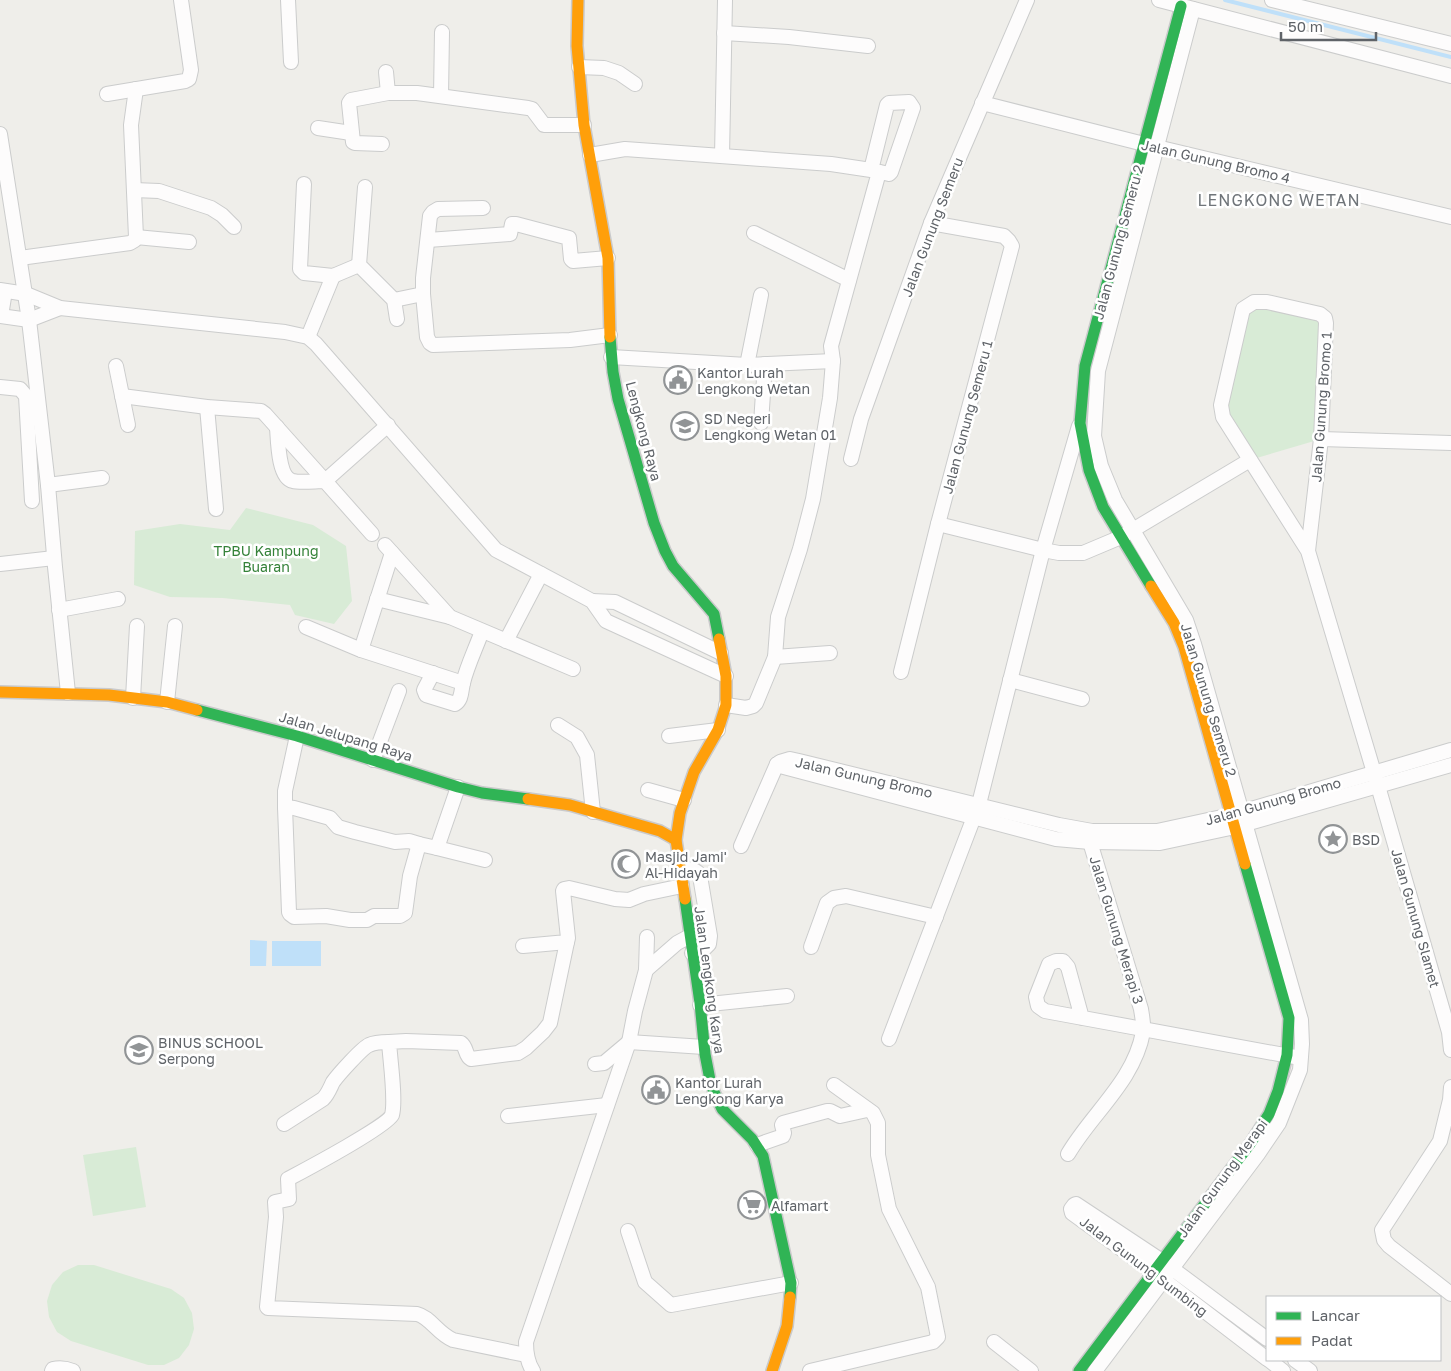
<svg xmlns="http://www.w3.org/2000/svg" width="1451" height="1371" font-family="'Golos Text',sans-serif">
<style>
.green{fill:#d8ebd6}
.water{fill:#bfe0f9}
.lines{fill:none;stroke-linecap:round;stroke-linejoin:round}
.stream{stroke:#bfe0f9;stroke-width:4}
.street-casing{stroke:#cbcccc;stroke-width:16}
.fast-casing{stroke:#cacacb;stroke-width:14}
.slow-casing{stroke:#cacacb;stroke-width:14}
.street{stroke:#fdfcfc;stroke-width:14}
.fast{stroke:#30b455;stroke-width:11}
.slow{stroke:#ff9f0a;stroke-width:11}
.labels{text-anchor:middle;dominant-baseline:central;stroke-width:5;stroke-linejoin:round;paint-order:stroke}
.street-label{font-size:14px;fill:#5f6368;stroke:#fff}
.poi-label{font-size:14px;fill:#5f6368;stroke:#fff;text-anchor:start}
.park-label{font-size:14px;fill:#348238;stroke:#fff}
.quarter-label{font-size:16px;letter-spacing:1px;fill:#70757a;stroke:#fff}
</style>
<rect width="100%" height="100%" fill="#efeeea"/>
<!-- green -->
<g class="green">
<polygon points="1254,302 1325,318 1321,439 1250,460 1223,417 1243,309"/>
<polygon points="246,508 313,525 346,546 352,601 334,624 295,615 290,605 223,598 170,597 134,585 135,531 180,524 230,530"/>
<polygon points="136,1147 146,1207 93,1216 83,1155"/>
<polygon points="78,1265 94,1265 171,1289 184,1298 192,1313 194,1329 189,1345 179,1358 164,1365 148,1365 71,1341 57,1332 49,1317 47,1301 52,1285 63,1272"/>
</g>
<!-- water -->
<g class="water">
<polygon points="250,940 267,941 266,966 250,966"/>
<rect x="272" y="941" width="49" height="25"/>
</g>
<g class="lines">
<!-- stream -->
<polyline class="stream" points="1225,0 1451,57"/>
<defs>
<g id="street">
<polyline points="288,0 291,62"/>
<polyline points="1159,0 1451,76"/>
<polyline points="1272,0 1451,44"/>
<polyline points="724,33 789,37 868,46"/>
<polyline points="579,67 604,68 619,73 635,84"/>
<polyline points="386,72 388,93"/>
<polyline points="107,94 185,81 189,79 191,70 181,0"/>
<polyline points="441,96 442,32"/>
<polyline points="982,103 1144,144 1451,217"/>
<polyline points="318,128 351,133"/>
<polyline points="0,134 29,320 48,485 55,567 68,693"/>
<polyline points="382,144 355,143 353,142 349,103 351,100 388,93 417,93 528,108 532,109 544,125 584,125"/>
<polyline points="590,155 625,149 831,164 871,170 889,174 891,172 913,108 909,102 889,103 887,105 871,170"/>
<polyline points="722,156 725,0"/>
<polyline points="304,184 300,269 304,273 333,276 359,265"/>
<polyline points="365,187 359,265 394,300 397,319"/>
<polyline points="134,190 159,191 211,208 222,215 234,227"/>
<polyline points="754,233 849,280"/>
<polyline points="136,237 189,242"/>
<polyline points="428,240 510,234 512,224 516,224 569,238 571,259 573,261 608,258"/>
<polyline points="20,258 130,243 135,240 136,237 131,125 136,89"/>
<polyline points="0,290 26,294 60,308 285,332 308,337 316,344 496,550 592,601 606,621 726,676"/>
<polyline points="423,294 427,337 430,343 433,345 570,340 610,335"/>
<polyline points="394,300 423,294 423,278 430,216 433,212 438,209 483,208"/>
<polyline points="0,316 29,320 60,308"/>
<polyline points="1,316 5,291"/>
<polyline points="308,337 333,276"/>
<polyline points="611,357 747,365 833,361"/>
<polyline points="747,365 761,295"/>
<polyline points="116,366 128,425"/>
<polyline points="0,387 20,389 26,396 32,501"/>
<polyline points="122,396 207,407 261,411 265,414 325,481 388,425"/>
<polyline points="207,407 216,509"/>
<polyline points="761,423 765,364"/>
<path d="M277 427C278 440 278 478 293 481 300 483 316 481 325 481L372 534"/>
<polyline points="1321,439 1451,443"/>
<polyline points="851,459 861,419 931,223 1027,0"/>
<polyline points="48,485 102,478"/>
<polyline points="938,524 1043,550 1059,553 1083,553 1121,537 1250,460"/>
<polyline points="385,545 450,617 573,669"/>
<polyline points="1308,551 1321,439 1326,323 1325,318 1320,314 1267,302 1254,302 1243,309 1221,405 1223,417 1308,551 1378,786 1449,1032 1451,1050"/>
<polyline points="0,564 54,558"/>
<polyline points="377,599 450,617"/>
<polyline points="592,601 615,602 721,653"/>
<polyline points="59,610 118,599"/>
<polyline points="306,627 361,650 463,683"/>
<polyline points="506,641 541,574"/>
<polyline points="361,650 392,553"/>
<polyline points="775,657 830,653"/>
<polyline points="901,672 938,524 1012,246 1009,241 1004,236 931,223"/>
<path d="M433 673 424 690 426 695 455 704C462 700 461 691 463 683 467 666 476 648 482 631"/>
<polyline points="1010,680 1082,699"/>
<polyline points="133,698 137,626"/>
<polyline points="167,702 175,626"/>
<polyline points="726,705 746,708 753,706 756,703 775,657 778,617 800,549 813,499 830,398 833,361 831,346 879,172"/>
<polyline points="558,725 577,737 587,755 593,812"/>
<polyline points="297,736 285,791 285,807 289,912 290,914 294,917 326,916 350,920 367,920 374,916 400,916 405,913 410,876 419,844 437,848 458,787"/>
<polyline points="669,736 718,730"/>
<polyline points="373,760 399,691"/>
<polyline points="780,762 790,759 799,761 1059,825 1092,831 1157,831 1231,815 1451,750"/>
<polyline points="777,764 780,766 1056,839 1090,842 1160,843 1235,827 1451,765"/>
<polyline points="648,790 684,800"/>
<polyline points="285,807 294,808 330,818 338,827 355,832 395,842 409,841 419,844"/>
<polyline points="741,846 777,764"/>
<polyline points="437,848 485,860"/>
<path d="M680 869C688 869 696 868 700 876L710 936 709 944 704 949 692 953"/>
<polyline points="523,946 567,942 568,938 563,891 564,889 569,888 615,899 629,900 644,894 682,886"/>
<polyline points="811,947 827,903 834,898 846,896 936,917"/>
<polyline points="646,970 677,943 690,936"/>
<polyline points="700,1005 787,996"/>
<polyline points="1082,1018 1068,967 1063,961 1056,961 1049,964 1036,997 1038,1006 1045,1011 1295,1057"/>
<polyline points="889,1039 979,804 1043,550 1079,426"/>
<polyline points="595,1064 604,1063 629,1042 704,1047"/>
<polyline points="1451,1087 1450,1100 1440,1141 1382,1230 1384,1240 1389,1246 1451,1294"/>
<polyline points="508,1116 607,1105"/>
<path d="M284 1124 323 1099C328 1094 330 1088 333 1082 338 1075 362 1048 369 1045 375 1042 382 1042 389 1042"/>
<polyline points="757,1145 783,1136 784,1133 782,1125 783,1123 827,1111 830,1111 840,1116 867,1110"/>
<path d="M1068 1154C1092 1113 1134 1081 1143 1032 1144 1025 1142 1016 1141 1009L1090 842 1091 835"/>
<polyline points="628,1231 645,1282 671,1305 791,1283"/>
<polyline points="1267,1339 1162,1261 1076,1204 1074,1205 1071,1209 1072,1213 1164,1280 1267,1359"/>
<polyline points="994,1342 1031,1371"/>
<path d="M526 1355 453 1340C438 1334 430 1317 417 1314L268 1308 267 1307 276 1217 275 1202 289 1199 288 1179C303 1171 388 1126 392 1115 396 1100 390 1059 389 1042L406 1041 461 1043C467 1047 465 1056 471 1059L518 1053 526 1048 543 1032 550 1023 567 942"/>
<polyline points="1269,1360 1283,1371"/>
<polyline points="1295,1360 1310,1371"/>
<path d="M52 1371 53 1369C61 1367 66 1368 73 1371"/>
<path d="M533 1371C527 1362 526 1353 526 1342L629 1042 635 1011 646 970 647 937"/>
<polyline points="810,1371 933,1342 938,1337 928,1287 889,1209 878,1155 878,1123 873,1113 834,1085"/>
<polyline points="1095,1371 1258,1154 1279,1123 1300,1070 1302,1044 1301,1020 1194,644 1186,620 1115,500 1101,466 1094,436 1098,371 1193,9"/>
</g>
<g id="fast">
<polyline points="610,337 613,372 618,399 654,523 665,551 673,566 714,614 719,639"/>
<polyline points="1151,586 1103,507 1089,470 1080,423 1085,366 1181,6"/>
<polyline points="197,710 297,736 458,787 482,793 528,799"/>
<polyline points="685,899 700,1003 705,1054 710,1080 714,1092 722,1109 752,1139 763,1156 791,1283 790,1297"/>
<polyline points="1079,1371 1250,1144 1269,1114 1278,1091 1287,1055 1289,1018 1245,864"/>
</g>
<g id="slow">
<polyline points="578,0 577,46 584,125 608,258 610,337"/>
<polyline points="1151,586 1174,623 1184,647 1245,864"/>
<polyline points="0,692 109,695 167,702 197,710"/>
<polyline points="528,799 570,805 660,831 676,840"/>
<polyline points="685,899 676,840 680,813 694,772 718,730 726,705 726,676 719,639"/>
<polyline points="772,1371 787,1326 790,1297"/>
</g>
</defs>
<!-- street casing -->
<use href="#street" class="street-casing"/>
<!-- fast casing -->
<use href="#fast" class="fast-casing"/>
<!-- slow casing -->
<use href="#slow" class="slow-casing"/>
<!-- street -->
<use href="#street" class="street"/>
<!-- fast -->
<use href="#fast" class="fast"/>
<!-- slow -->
<use href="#slow" class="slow"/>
</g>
<!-- icons -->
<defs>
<symbol id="civic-ring" viewBox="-11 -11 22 22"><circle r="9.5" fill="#fff" stroke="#919496" stroke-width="1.5"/><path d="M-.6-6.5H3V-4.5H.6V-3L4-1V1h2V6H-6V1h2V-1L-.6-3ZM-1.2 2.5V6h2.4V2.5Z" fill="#919496"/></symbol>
<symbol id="school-ring" viewBox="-11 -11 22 22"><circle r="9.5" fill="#fff" stroke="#919496" stroke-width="1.5"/><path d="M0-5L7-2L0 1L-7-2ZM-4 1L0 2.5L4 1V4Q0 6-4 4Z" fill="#919496"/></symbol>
<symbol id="sight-ring" viewBox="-11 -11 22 22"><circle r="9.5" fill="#fff" stroke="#919496" stroke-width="1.5"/><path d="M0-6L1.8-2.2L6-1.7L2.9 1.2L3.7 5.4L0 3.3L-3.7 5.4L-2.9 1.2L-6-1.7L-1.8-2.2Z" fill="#919496"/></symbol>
<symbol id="mosque-ring" viewBox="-11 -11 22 22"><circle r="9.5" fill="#fff" stroke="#919496" stroke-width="1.5"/><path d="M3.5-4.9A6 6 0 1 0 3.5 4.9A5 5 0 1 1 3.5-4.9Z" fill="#919496"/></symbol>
<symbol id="supermarket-ring" viewBox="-11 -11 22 22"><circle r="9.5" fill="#fff" stroke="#919496" stroke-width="1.5"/><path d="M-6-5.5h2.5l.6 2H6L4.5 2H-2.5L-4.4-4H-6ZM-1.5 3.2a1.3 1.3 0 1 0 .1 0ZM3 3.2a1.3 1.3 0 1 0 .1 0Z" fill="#919496"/></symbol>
</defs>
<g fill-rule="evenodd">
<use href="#civic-ring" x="662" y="364" width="32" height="32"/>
<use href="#school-ring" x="669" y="410" width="32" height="32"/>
<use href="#sight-ring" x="1317" y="823" width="32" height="32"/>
<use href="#mosque-ring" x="610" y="848" width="32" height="32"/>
<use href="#school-ring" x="123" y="1034" width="32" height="32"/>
<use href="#civic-ring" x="640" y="1074" width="32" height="32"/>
<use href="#supermarket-ring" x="736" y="1189" width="32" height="32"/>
</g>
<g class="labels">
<!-- street labels -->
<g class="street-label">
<text transform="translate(1216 161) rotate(13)">Jalan Gunung Bromo 4</text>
<text transform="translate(932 227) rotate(-69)">Jalan Gunung Semeru</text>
<text transform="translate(1118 242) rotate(-75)">Jalan Gunung Semeru 2</text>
<text transform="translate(1321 407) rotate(-86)">Jalan Gunung Bromo 1</text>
<text transform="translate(967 417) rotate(-75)">Jalan Gunung Semeru 1</text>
<text transform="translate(644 431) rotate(75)">Lengkong Raya</text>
<text transform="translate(1209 700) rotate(73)">Jalan Gunung Semeru 2</text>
<text transform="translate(346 736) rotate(17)">Jalan Jelupang Raya</text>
<text transform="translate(864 777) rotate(13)">Jalan Gunung Bromo</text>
<text transform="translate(1273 801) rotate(-16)">Jalan Gunung Bromo</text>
<text transform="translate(1416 918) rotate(74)">Jalan Gunung Slamet</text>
<text transform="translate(1117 930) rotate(73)">Jalan Gunung Merapi 3</text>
<text transform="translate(710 980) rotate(82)">Jalan Lengkong Karya</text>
<text transform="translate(1222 1178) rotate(-54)">Jalan Gunung Merapi</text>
<text transform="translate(1144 1266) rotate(37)">Jalan Gunung Sumbing</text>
</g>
<!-- poi labels -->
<g class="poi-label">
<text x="697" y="372">Kantor Lurah<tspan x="697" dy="16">Lengkong Wetan</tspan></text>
<text x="704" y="418">SD Negeri<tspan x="704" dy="16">Lengkong Wetan 01</tspan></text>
<text x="1352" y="839">BSD</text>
<text x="645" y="856">Masjid Jami'<tspan x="645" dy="16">Al-Hidayah</tspan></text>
<text x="158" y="1042">BINUS SCHOOL<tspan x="158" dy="16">Serpong</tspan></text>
<text x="675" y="1082">Kantor Lurah<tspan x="675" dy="16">Lengkong Karya</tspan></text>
<text x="771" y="1205">Alfamart</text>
</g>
<!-- park labels -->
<g class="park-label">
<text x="266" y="550">TPBU Kampung<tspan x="266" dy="16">Buaran</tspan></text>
</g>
<!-- quarter labels -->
<g class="quarter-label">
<text x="1279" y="200">LENGKONG WETAN</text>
</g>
</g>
<!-- legend -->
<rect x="1266" y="1296" width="175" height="65" fill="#ffffff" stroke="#bfc1c3"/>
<rect x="1276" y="1312" width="25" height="8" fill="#30b455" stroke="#bfc1c3"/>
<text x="1311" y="1321" font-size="15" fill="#5f6368">Lancar</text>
<rect x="1276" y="1337" width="25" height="8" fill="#ff9f0a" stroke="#bfc1c3"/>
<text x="1311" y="1346" font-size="15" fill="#5f6368">Padat</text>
<!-- scale -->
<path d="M1281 32v8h95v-8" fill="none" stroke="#5f6368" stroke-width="2.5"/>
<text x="1288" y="32" font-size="15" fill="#5f6368" stroke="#ffffff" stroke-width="4" paint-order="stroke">50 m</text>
</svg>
